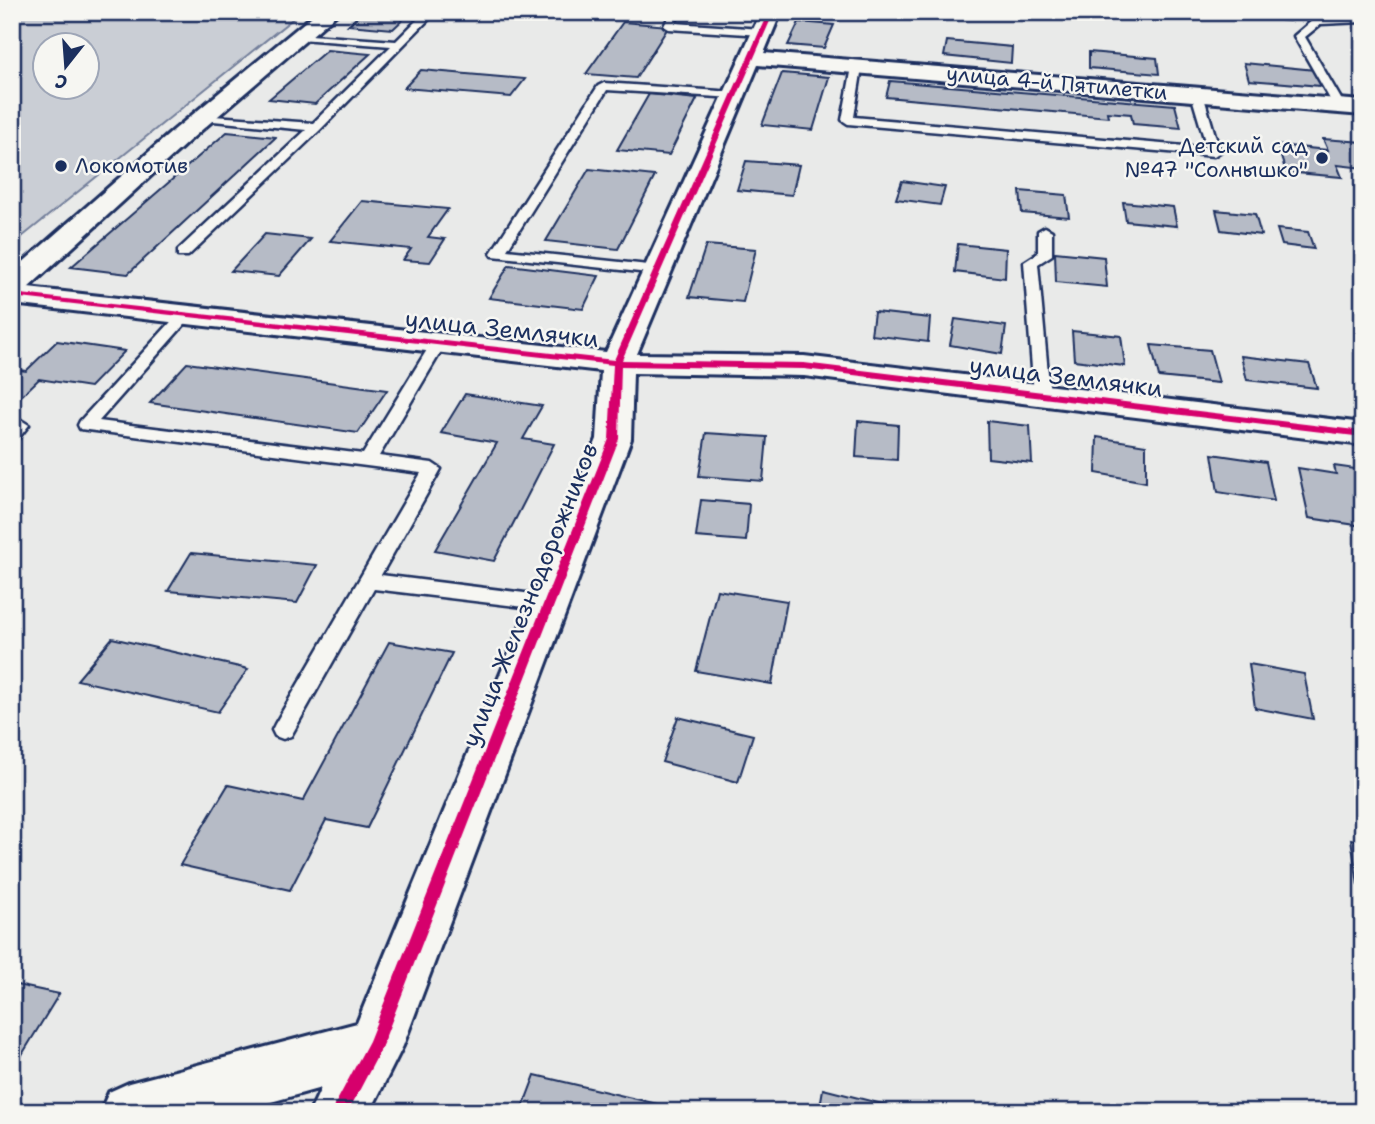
<svg xmlns="http://www.w3.org/2000/svg" width="1375" height="1124" font-family="'Shantell Sans',sans-serif">
<style>
.green{fill:#caced5;stroke:#727e9a;stroke-width:2;fill-rule:evenodd}
.building{fill:#b6bbc6;stroke:#1b2f5e;stroke-width:2}
.lines{fill:none;stroke-linecap:round;stroke-linejoin:round}
.service-casing{stroke:#1b2f5e;stroke-width:5}
.minor-casing{stroke:#1b2f5e;stroke-width:6}
.service{fill:#f6f6f2;fill-rule:evenodd}
.minor{fill:#f6f6f2;fill-rule:evenodd}
.cycleway-casing{stroke:#f6f6f2;stroke-width:5}
.cycleway{fill:#d6006c;fill-rule:evenodd}
.poi-dot{fill:#1b2f5e;stroke:#f6f6f2;stroke-width:2.5}
.labels{text-anchor:middle;dominant-baseline:central;stroke-width:5;stroke-linejoin:round;paint-order:stroke}
.far-street-label{font-size:21px;fill:#1b2f5e;stroke:#f6f6f2}
.far-poi-label{font-size:21px;fill:#1b2f5e;stroke:#f6f6f2;text-anchor:end}
.street-label{font-size:24px;fill:#1b2f5e;stroke:#f6f6f2}
</style>
<rect width="100%" height="100%" fill="#e9eae9"/>
<filter id="ink" filterUnits="userSpaceOnUse"><feTurbulence type="fractalNoise" baseFrequency=".0143" numOctaves="2"/><feDisplacementMap in="SourceGraphic" scale="14" xChannelSelector="R" yChannelSelector="G"/><feConvolveMatrix kernelMatrix="1 2 1 2 8 2 1 2 1" color-interpolation-filters="sRGB"/></filter>
<g filter="url(#ink)">
<!-- green -->
<path class="green" d="M12 12H301L12 245ZM46 46H88V88H46Z"/>
<!-- building -->
<g class="building">
<polygon points="363,12 411,12 393,29 348,25"/>
<polygon points="699,12 745,12 742,17"/>
<polygon points="1220,12 1287,12 1289,21 1221,15"/>
<polygon points="623,22 669,26 636,78 586,74"/>
<polygon points="799,22 834,25 824,48 788,45"/>
<polygon points="947,41 1012,47 1011,63 944,56"/>
<polygon points="327,50 370,54 315,104 269,99"/>
<polygon points="1089,52 1157,58 1159,74 1089,68"/>
<polygon points="1244,63 1315,70 1321,86 1249,80"/>
<polygon points="421,70 525,79 511,97 404,88"/>
<polygon points="782,73 829,77 813,130 762,125"/>
<polygon points="890,81 1175,105 1181,128 1133,124 1131,114 1107,112 1108,117 886,97"/>
<polygon points="649,94 697,99 669,155 617,150"/>
<polygon points="227,132 276,137 128,274 71,267"/>
<polygon points="1323,139 1363,142 1363,168 1337,165 1342,177 1286,172 1277,145 1328,150"/>
<polygon points="746,161 799,165 792,195 737,190"/>
<polygon points="589,169 655,176 618,249 546,241"/>
<polygon points="902,181 945,187 940,205 896,199"/>
<polygon points="1020,191 1066,195 1069,217 1022,213"/>
<polygon points="362,201 448,209 428,237 445,239 430,262 403,260 411,249 330,241"/>
<polygon points="1123,202 1173,207 1177,226 1126,221"/>
<polygon points="1216,210 1255,214 1261,235 1221,230"/>
<polygon points="1277,229 1308,232 1314,249 1282,245"/>
<polygon points="265,234 311,239 279,276 231,271"/>
<polygon points="958,244 1006,249 1005,278 955,272"/>
<polygon points="706,245 756,249 743,302 689,297"/>
<polygon points="1055,252 1104,257 1107,287 1056,282"/>
<polygon points="509,265 599,276 583,309 489,298"/>
<polygon points="874,312 930,318 928,342 871,335"/>
<polygon points="955,319 1006,326 1002,354 950,345"/>
<polygon points="1072,331 1121,336 1125,366 1074,360"/>
<polygon points="57,341 125,351 90,387 39,379 12,405 12,369 26,371"/>
<polygon points="1151,345 1210,350 1219,383 1159,377"/>
<polygon points="1241,356 1309,364 1317,388 1247,380"/>
<polygon points="187,363 387,390 358,433 150,403"/>
<polygon points="465,394 542,406 523,439 554,444 494,561 435,550 497,443 441,433"/>
<polygon points="858,421 898,425 897,460 856,457"/>
<polygon points="987,421 1030,426 1032,463 988,458"/>
<polygon points="706,433 767,437 763,481 699,476"/>
<polygon points="1097,437 1146,445 1146,482 1096,473"/>
<polygon points="1212,454 1266,462 1274,501 1218,492"/>
<polygon points="1334,466 1363,470 1363,526 1309,518 1298,468 1336,474"/>
<polygon points="701,500 749,504 746,541 696,537"/>
<polygon points="191,553 317,565 297,603 168,591"/>
<polygon points="717,590 787,601 772,684 696,671"/>
<polygon points="112,638 248,669 218,712 77,680"/>
<polygon points="389,642 452,653 367,828 326,820 290,890 180,865 228,785 303,801"/>
<polygon points="1249,664 1304,674 1313,719 1255,708"/>
<polygon points="678,717 753,735 738,782 662,762"/>
<polygon points="1351,839 1363,842 1363,886 1358,885"/>
<polygon points="12,984 59,994 12,1071"/>
<polygon points="535,1075 691,1112 521,1112"/>
<polygon points="823,1089 910,1111 910,1112 819,1112"/>
</g>
<g class="lines">
<defs>
<g id="service">
<polygon points="425,12 436,12 320,130 188,256 178,256 178,250 306,130 203,120 199,119 199,115 313,123 391,46 300,39 295,36 296,34 396,41"/>
<polygon points="671,12 681,12 675,23 762,29 767,32 762,35 669,29 664,26"/>
<polygon points="1363,16 1363,22 1321,24 1305,37 1345,106 1335,108 1294,36 1314,19"/>
<polygon points="857,64 862,67 854,117 1207,148 1191,94 1197,91 1203,94 1220,152 1214,156 848,124 842,120 852,67"/>
<polygon points="604,83 734,92 740,95 734,98 607,90 507,250 658,266 665,270 658,274 493,256 491,253 598,86"/>
<polygon points="1045,227 1052,231 1052,255 1038,264 1050,395 1042,400 1034,395 1024,262 1038,253 1038,231"/>
<polygon points="186,309 194,314 191,317 99,421 363,454 433,340 443,340 446,343 379,456 432,463 441,469 381,575 549,596 556,598 559,603 556,608 549,610 374,589 291,736 283,739 275,736 272,730 275,724 421,473 80,429 78,425 80,421 181,311"/>
<polygon points="21,420 29,425 18,439 12,440 12,424"/>
</g>
<polygon id="minor" points="317,12 339,12 190,140 28,288 606,352 761,12 781,12 764,53 1363,101 1363,115 758,65 637,354 804,356 1363,423 1363,445 804,376 633,373 631,439 403,1046 370,1112 310,1112 321,1088 235,1112 100,1112 109,1092 129,1083 357,1023 597,439 601,371 12,304 12,272 174,130"/>
</defs>
<!-- service casing -->
<use href="#service" class="service-casing"/>
<!-- minor casing -->
<use href="#minor" class="minor-casing"/>
<!-- service -->
<use href="#service" class="service"/>
<!-- minor -->
<use href="#minor" class="minor"/>
<defs>
<polygon id="cycleway" points="768,12 774,12 622,360 804,363 1363,431 1363,437 804,369 621,366 619,439 380,1051 348,1112 331,1112 369,1041 609,439 613,365 12,297 12,293 614,360"/>
</defs>
<!-- cycleway casing -->
<use href="#cycleway" class="cycleway-casing"/>
<!-- cycleway -->
<use href="#cycleway" class="cycleway"/>
</g>
</g>
<!-- markers -->
<g class="poi-dot">
<circle cx="1322" cy="158" r="7"/>
<circle cx="61" cy="166" r="7"/>
</g>
<g class="labels">
<!-- far-street labels -->
<g class="far-street-label">
<text transform="translate(1057 83) rotate(5)">улица 4-й Пятилетки</text>
</g>
<!-- far-poi labels -->
<g class="far-poi-label">
<text x="1308" y="146">Детский сад<tspan x="1308" dy="24">№47 "Солнышко"</tspan></text>
<text x="75" y="166" text-anchor="start">Локомотив</text>
</g>
<!-- street labels -->
<g class="street-label">
<text transform="translate(502 329) rotate(6)">улица Землячки</text>
<text transform="translate(1066 377) rotate(7)">улица Землячки</text>
<text transform="translate(530 595) rotate(-68)">улица Железнодорожников</text>
</g>
</g>
<!-- margin -->
<rect width="1375" height="1124" fill="none" stroke="#f6f6f2" stroke-width="42"/>
<rect x="21" y="21" width="1333" height="1082" fill="none" stroke="#1b2f5e" stroke-width="2.5" filter="url(#ink)"/>
<!-- north arrow -->
<g transform="translate(66 66) rotate(197)"><circle r="33" fill="#f6f6f2" stroke="#9ea6b7" stroke-width="2"/>
<path d="M0-5L12 26L0 18L-12 26Z" fill="#1b2f5e"/>
<text y="-10" font-size="19" font-weight="bold" text-anchor="middle" fill="#1b2f5e">С</text>
</g>
</svg>
